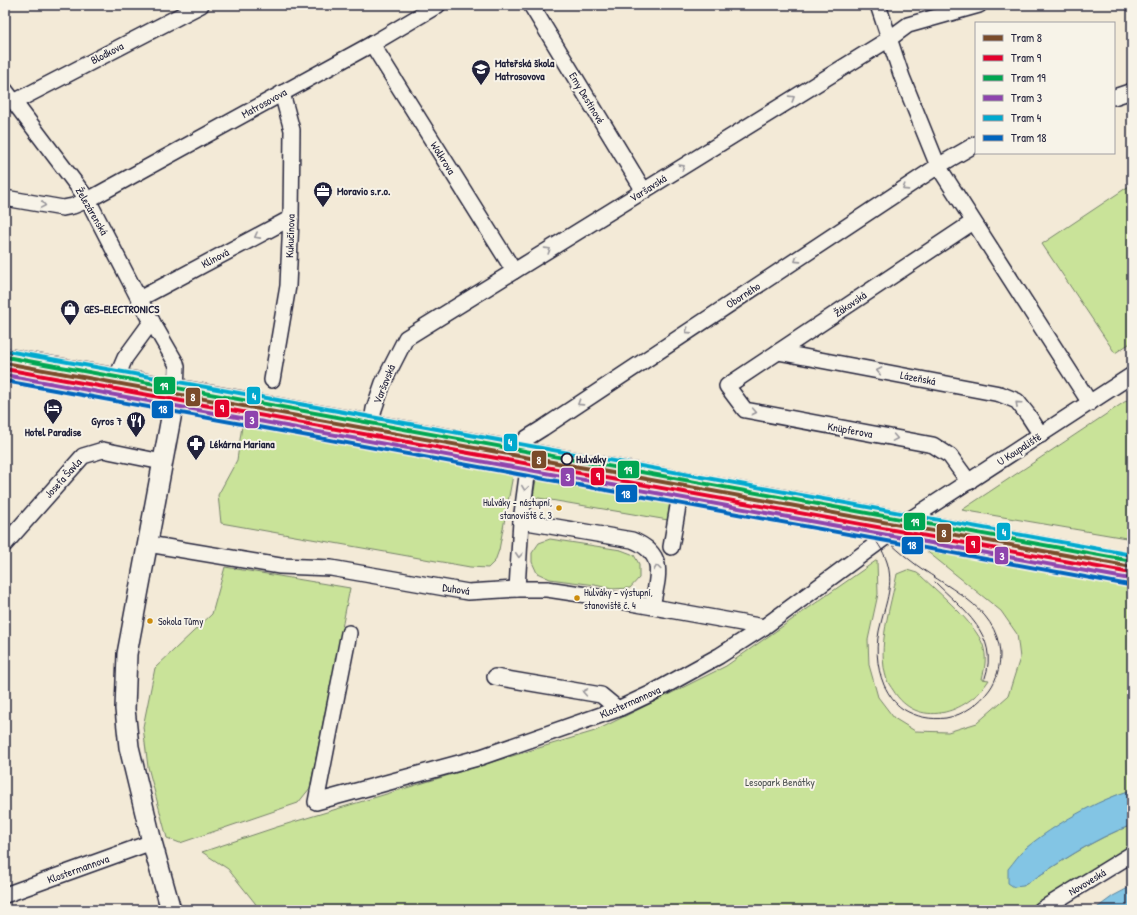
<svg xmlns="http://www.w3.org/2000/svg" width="1137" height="915" font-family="'Patrick Hand',sans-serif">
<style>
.green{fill:#c9e399;stroke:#76826a}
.water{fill:#83c5e4;stroke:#5c84a0}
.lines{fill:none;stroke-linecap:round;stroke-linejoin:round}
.minor-casing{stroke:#22223b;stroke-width:18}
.tertiary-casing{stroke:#22223b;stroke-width:22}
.secondary-casing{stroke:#22223b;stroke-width:24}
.minor{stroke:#f7f3e8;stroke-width:15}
.tertiary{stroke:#f7f3e8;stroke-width:19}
.secondary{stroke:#f7f3e8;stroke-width:21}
.tram{stroke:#22223b;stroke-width:1}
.tram-1-casing{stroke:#f7f3e8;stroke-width:7}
.tram-2-casing{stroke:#f7f3e8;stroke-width:7}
.tram-3-casing{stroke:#f7f3e8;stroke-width:7}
.tram-4-casing{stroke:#f7f3e8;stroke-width:7}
.tram-5-casing{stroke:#f7f3e8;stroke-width:7}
.tram-6-casing{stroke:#f7f3e8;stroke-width:7}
.tram-1{stroke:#7a4b2a;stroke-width:4}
.tram-2{stroke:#e4002b;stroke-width:4}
.tram-3{stroke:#00a651;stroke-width:4}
.tram-4{stroke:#8e44ad;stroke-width:4}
.tram-5{stroke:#00a9ce;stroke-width:4}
.tram-6{stroke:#0065bd;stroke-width:4}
.oneway{stroke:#97959a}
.stop-dot{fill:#f7f3e8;stroke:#22223b;stroke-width:2}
.bus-dot{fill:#cc8c0c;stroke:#f7f3e8;stroke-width:1.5}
.labels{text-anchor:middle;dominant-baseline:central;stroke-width:4;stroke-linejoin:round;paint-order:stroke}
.bus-label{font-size:10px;fill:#22223b;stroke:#f7f3e8;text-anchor:start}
.street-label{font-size:11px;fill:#22223b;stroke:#f7f3e8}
.poi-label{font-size:11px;font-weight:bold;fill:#22223b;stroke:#f7f3e8;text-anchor:start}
.stop-label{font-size:11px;font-weight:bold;fill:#22223b;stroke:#f7f3e8;text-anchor:start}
.park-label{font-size:11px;fill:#4c5252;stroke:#f7f3e8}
.line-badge{stroke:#f7f3e8;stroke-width:1.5}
.badge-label{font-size:11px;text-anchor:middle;font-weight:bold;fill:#fff}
</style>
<rect width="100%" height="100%" fill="#f3ead7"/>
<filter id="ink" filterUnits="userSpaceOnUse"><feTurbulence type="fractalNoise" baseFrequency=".025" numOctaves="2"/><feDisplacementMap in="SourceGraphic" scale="8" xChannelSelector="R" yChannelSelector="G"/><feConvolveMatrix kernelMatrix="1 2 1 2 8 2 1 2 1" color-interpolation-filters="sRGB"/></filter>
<g filter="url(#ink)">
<!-- green -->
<g class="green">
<polygon points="1132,184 1132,342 1115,353 1042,244"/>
<polygon points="1132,397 1132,539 962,510"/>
<polygon points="242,426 513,475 499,550 495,561 488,568 470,567 221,523 218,495 237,460"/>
<polygon points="537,474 670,499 668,520 533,497"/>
<polygon points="550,539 621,550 634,555 639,564 639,578 630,588 612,589 595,585 550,579 537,573 532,562 532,553 539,543"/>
<path d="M919 545 1132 586V790C1093 802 1058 825 1025 849L1023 886C1058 864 1093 839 1132 825V854L1039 910H258L255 903 228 869 202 852 277 827 595 731 726 666 877 560 878 594 868 640 869 665 878 697 894 718 915 731 948 732 977 723 1008 696 1020 658 1017 634 1001 611Z"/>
<polygon points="225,567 350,588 310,788 298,803 180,843 167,838 148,767 143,727 155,668 212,614"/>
<path d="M907 570 917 573 921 576C939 593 975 623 983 645 987 657 985 667 982 679L989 680C967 714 917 730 893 690 891 687 888 683 887 680 876 648 891 605 897 574Z"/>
</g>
<!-- water -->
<g class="water">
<path d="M1132 790V825C1092 839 1058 864 1023 886L1014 887 1008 883V869C1014 862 1019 854 1026 848 1054 825 1097 800 1132 790Z"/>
<polygon points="1132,886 1132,910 1094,910 1113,896"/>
</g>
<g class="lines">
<defs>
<g id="minor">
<polyline points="531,5 644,191"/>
<polyline points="878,5 902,77 938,166 1090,403"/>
<polyline points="372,44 514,271"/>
<polyline points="5,90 88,200 139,299 176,363 177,367 176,391"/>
<polyline points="1114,97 1132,91"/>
<polyline points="14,102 201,5"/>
<polyline points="5,198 63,208 73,206 88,200 372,44 438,5"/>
<polyline points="139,299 291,218"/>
<polyline points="778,352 1000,394 1017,401 1028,415 1041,435"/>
<polyline points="116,379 125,358 152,321"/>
<polyline points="272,380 288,286 291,218 292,130 282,93"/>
<polyline points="371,426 374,409 383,383 406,338 889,39 908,25 979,5"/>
<polyline points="516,452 527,438 543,428 938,166 976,144"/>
<polyline points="969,482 950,456 933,445 745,410 727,386 973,222"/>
<path d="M521 521 632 540C667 554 658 576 652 606"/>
<polyline points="5,544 83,456 103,450 162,462"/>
<polyline points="148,544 280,566 331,568 468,592 517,589 547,589 587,595 764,627"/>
<polyline points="671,547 682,483"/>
<polyline points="517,589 521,521 530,454"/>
<polyline points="349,633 316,802 481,757 618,709 650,694 719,656 764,627 906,522 1132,375"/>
<polyline points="495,677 601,695 618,709"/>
<polyline points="5,895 152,842"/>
<polyline points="1041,910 1132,854"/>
</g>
<polyline id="tertiary" points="171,910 152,842 129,747 125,709 127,654 176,391"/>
<polyline id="secondary" points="5,359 1132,564"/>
</defs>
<!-- minor casing -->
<use href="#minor" class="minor-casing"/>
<!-- tertiary casing -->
<use href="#tertiary" class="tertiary-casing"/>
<!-- secondary casing -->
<use href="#secondary" class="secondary-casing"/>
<!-- minor -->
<use href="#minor" class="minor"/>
<!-- tertiary -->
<use href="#tertiary" class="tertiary"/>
<!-- secondary -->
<use href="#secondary" class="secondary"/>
<!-- tram -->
<g class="tram">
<path d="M836 514C860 521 879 538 887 562 894 584 886 602 881 623 875 644 876 666 884 685 889 695 894 703 903 709 916 717 931 720 946 718 964 715 980 703 990 689 997 679 1000 666 1000 654 998 605 943 587 910 560 901 553 893 546 885 538 879 532 874 524 866 519 859 513 850 510 841 508"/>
<path d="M935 582C962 609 1000 635 985 678"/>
</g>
<defs>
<polyline id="tram-1" points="5,363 1132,567"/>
<polyline id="tram-2" points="5,369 1131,573"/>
<polyline id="tram-3" points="6,357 1132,561"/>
<polyline id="tram-4" points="5,375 1130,579"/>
<polyline id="tram-5" points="7,351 1132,555"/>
<polyline id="tram-6" points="5,381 1129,585"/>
</defs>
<!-- tram-1 casing -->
<use href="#tram-1" class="tram-1-casing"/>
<!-- tram-2 casing -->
<use href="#tram-2" class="tram-2-casing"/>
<!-- tram-3 casing -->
<use href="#tram-3" class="tram-3-casing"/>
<!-- tram-4 casing -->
<use href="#tram-4" class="tram-4-casing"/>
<!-- tram-5 casing -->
<use href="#tram-5" class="tram-5-casing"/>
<!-- tram-6 casing -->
<use href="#tram-6" class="tram-6-casing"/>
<!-- tram-1 -->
<use href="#tram-1" class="tram-1"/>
<!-- tram-2 -->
<use href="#tram-2" class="tram-2"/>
<!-- tram-3 -->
<use href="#tram-3" class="tram-3"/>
<!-- tram-4 -->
<use href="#tram-4" class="tram-4"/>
<!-- tram-5 -->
<use href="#tram-5" class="tram-5"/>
<!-- tram-6 -->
<use href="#tram-6" class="tram-6"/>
</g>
<!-- one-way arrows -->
<defs><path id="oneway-chevron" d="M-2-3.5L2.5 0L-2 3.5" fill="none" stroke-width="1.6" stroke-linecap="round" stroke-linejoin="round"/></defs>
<g class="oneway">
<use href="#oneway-chevron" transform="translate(792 98) rotate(-32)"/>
<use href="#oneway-chevron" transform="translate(682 167) rotate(-32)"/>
<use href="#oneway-chevron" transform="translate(905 188) rotate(147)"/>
<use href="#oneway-chevron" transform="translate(43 205) rotate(10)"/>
<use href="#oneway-chevron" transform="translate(257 236) rotate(152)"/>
<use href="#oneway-chevron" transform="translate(548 250) rotate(-32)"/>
<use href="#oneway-chevron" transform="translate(797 260) rotate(147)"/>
<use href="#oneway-chevron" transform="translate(688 331) rotate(147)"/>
<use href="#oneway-chevron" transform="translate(879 371) rotate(-169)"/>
<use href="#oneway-chevron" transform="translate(580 403) rotate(147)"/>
<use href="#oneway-chevron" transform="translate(1018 404) rotate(-138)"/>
<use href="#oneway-chevron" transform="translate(754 412) rotate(11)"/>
<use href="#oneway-chevron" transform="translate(895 438) rotate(10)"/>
<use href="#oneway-chevron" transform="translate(525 488) rotate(98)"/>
<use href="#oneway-chevron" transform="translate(519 555) rotate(94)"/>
<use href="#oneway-chevron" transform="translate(657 568) rotate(-98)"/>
<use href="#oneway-chevron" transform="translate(585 692) rotate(-170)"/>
</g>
</g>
<!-- icons -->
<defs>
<symbol id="school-pin" viewBox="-11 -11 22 30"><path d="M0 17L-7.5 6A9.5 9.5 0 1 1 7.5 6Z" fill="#22223b" stroke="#f7f3e8"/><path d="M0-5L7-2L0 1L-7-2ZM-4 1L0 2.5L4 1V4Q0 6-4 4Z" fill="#fff"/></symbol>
<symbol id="office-pin" viewBox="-11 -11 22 30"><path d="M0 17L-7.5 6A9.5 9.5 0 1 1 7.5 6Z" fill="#22223b" stroke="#f7f3e8"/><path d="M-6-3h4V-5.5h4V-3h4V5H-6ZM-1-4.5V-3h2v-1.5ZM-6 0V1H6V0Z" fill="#fff"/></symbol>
<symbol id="shop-pin" viewBox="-11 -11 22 30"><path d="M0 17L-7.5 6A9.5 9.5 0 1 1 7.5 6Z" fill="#22223b" stroke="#f7f3e8"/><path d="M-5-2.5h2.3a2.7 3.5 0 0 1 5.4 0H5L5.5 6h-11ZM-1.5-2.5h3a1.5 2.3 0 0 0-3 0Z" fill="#fff"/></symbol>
<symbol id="hotel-pin" viewBox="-11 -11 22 30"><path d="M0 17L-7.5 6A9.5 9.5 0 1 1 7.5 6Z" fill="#22223b" stroke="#f7f3e8"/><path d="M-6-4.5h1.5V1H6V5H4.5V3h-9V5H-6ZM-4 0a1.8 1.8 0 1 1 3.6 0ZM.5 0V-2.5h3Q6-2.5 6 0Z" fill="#fff"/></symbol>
<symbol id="restaurant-pin" viewBox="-11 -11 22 30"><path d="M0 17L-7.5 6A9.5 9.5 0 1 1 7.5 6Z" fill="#22223b" stroke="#f7f3e8"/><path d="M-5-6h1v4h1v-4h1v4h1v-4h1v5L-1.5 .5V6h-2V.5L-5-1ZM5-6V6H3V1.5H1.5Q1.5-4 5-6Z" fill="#fff"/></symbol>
<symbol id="pharmacy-pin" viewBox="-11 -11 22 30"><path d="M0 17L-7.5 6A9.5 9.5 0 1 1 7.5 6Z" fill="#22223b" stroke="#f7f3e8"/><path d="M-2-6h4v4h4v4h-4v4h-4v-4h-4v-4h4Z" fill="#fff"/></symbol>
</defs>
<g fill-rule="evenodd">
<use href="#school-pin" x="470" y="58" width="22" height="30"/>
<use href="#office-pin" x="312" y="180" width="22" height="30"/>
<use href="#shop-pin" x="59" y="298" width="22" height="30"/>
<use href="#hotel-pin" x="42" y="397" width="22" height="30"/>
<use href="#restaurant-pin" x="125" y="410" width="22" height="30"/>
<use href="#pharmacy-pin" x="185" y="433" width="22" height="30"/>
</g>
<!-- markers -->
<circle class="stop-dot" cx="567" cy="459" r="5.5"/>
<g class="bus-dot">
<circle cx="559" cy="508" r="3.5"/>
<circle cx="577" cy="598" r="3.5"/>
<circle cx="150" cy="621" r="3.5"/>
</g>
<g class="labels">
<!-- bus labels -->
<g class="bus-label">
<text x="552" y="502" text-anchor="end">Hulváky - nástupní,<tspan x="552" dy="13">stanoviště č. 3</tspan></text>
<text x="584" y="592">Hulváky - výstupní,<tspan x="584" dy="13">stanoviště č. 4</tspan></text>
<text x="158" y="621">Sokola Tůmy</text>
</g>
<!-- street labels -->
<g class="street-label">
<text transform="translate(107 53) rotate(-27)">Blodkova</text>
<text transform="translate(587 98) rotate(59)">Emy Destinové</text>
<text transform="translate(264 103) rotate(-29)">Matrosovova</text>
<text transform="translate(443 158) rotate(58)">Wolkrova</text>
<text transform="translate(648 188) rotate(-32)">Varšavská</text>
<text transform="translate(92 211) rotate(60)">Železárenská</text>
<text transform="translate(290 236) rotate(-88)">Kukučínova</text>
<text transform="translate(215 258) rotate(-28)">Klínová</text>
<text transform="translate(743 295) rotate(-33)">Oborného</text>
<text transform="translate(850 304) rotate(-34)">Žákovská</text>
<text transform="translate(918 378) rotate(11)">Lázeňská</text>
<text transform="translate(384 384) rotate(-68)">Varšavská</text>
<text transform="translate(850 430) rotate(10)">Knüpferova</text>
<text transform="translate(1019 449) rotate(-33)">U Koupaliště</text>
<text transform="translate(63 478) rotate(-48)">Josefa Šavla</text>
<text transform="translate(456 589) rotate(8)">Duhová</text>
<text transform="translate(630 702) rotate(-24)">Klostermannova</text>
<text transform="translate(78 869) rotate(-20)">Klostermannova</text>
<text transform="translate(1087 882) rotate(-31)">Novoveská</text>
</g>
<!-- poi labels -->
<g class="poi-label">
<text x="495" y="63">Mateřská škola<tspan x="495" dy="13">Matrosovova</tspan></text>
<text x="337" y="191">Moravio s.r.o.</text>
<text x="84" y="309">GES-ELECTRONICS</text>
<text x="122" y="421" text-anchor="end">Gyros 7</text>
<text x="53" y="432" text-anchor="middle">Hotel Paradise</text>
<text x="210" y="444">Lékárna Mariana</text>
</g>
<!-- stop labels -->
<g class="stop-label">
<text x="576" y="459">Hulváky</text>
</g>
<!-- park labels -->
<g class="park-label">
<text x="780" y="782">Lesopark Benátky</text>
</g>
</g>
<g class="line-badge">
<rect x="153" y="376" width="23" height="19" rx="4" fill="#00a651"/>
<rect x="246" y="386" width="15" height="19" rx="4" fill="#00a9ce"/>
<rect x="185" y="387" width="16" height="20" rx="4" fill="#7a4b2a"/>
<rect x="214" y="399" width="16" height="19" rx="4" fill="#e4002b"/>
<rect x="151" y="400" width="23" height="19" rx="4" fill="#0065bd"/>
<rect x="244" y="410" width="15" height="19" rx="4" fill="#8e44ad"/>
<rect x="503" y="433" width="15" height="19" rx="4" fill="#00a9ce"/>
<rect x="531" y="450" width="16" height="19" rx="4" fill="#7a4b2a"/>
<rect x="617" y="460" width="23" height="19" rx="4" fill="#00a651"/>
<rect x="590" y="467" width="15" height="19" rx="4" fill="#e4002b"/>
<rect x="560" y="467" width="15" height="20" rx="4" fill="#8e44ad"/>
<rect x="615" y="484" width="23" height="19" rx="4" fill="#0065bd"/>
<rect x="903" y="512" width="23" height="19" rx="4" fill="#00a651"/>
<rect x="996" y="522" width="15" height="19" rx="4" fill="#00a9ce"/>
<rect x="936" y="523" width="16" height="20" rx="4" fill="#7a4b2a"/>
<rect x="965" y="535" width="16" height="19" rx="4" fill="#e4002b"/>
<rect x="901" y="536" width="23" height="19" rx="4" fill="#0065bd"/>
<rect x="994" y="546" width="15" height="19" rx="4" fill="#8e44ad"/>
</g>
<g class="badge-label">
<text x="164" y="390">19</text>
<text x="254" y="400">4</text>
<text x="193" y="401">8</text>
<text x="222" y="412">9</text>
<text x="163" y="413">18</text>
<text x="252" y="424">3</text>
<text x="510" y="446">4</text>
<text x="539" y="464">8</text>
<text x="628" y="474">19</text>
<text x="598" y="480">9</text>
<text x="568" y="481">3</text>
<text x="626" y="498">18</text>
<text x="915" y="526">19</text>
<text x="1004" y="536">4</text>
<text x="944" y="537">8</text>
<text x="973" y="548">9</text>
<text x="912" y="549">18</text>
<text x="1002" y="560">3</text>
</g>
<!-- margin -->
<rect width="1137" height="915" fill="none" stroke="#f7f3e8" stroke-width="20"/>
<rect x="10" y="10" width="1117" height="895" fill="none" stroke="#22223b" stroke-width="1.5" filter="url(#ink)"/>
<!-- legend -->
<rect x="975" y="22" width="140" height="132" fill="#f7f3e8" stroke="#a29fa3"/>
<rect x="983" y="35" width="20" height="6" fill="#7a4b2a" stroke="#a29fa3"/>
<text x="1011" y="42" font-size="12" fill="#22223b">Tram 8</text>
<rect x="983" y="55" width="20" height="6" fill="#e4002b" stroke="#a29fa3"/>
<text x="1011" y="62" font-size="12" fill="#22223b">Tram 9</text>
<rect x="983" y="75" width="20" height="6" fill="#00a651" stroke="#a29fa3"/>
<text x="1011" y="82" font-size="12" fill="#22223b">Tram 19</text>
<rect x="983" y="95" width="20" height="6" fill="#8e44ad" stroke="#a29fa3"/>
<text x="1011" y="102" font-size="12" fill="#22223b">Tram 3</text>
<rect x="983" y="115" width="20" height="6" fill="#00a9ce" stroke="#a29fa3"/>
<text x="1011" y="122" font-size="12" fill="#22223b">Tram 4</text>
<rect x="983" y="135" width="20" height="6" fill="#0065bd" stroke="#a29fa3"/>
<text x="1011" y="142" font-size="12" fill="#22223b">Tram 18</text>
</svg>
